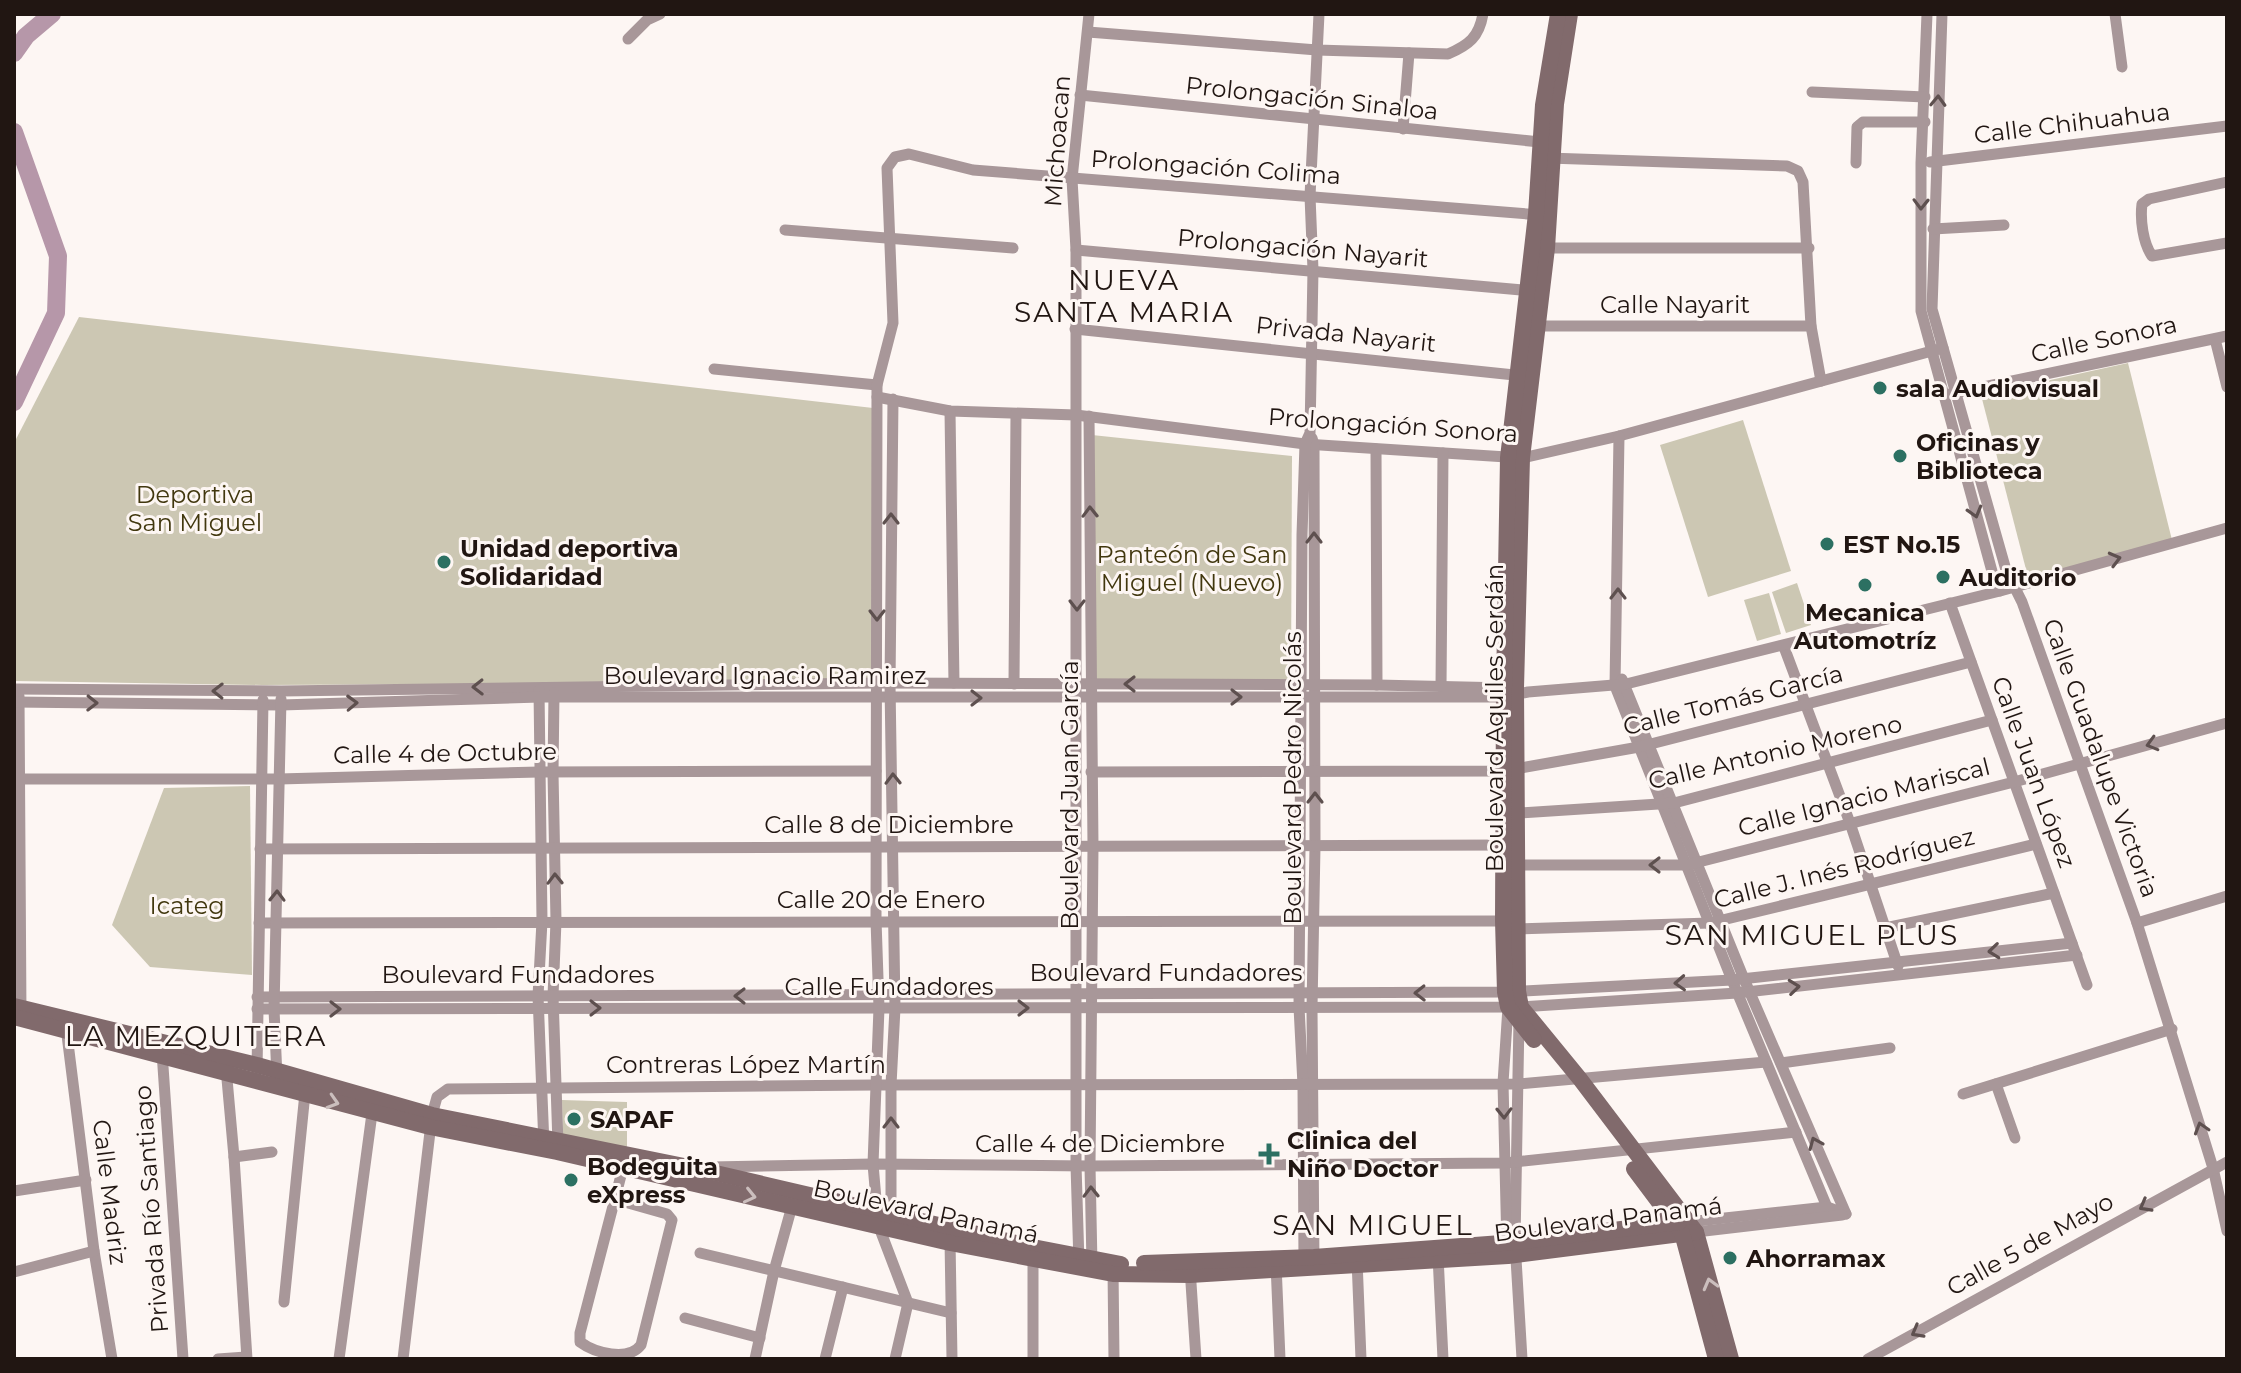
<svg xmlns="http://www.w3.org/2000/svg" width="2241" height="1373" font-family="Montserrat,sans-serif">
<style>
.green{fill:#ccc7b3}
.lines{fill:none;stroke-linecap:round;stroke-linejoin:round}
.river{stroke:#b697a9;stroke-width:18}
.street{stroke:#a89799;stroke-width:11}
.secondary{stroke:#816a6c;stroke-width:16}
.oneway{stroke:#5e504f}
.oneway2{stroke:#cbbebd}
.poi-dot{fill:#2c7062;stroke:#fdf6f3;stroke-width:3}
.labels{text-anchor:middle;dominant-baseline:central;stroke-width:6;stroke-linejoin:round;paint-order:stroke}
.street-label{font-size:24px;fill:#211612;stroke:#fdf6f3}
.poi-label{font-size:24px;font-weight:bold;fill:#211612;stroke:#fdf6f3;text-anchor:start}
.park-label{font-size:24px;fill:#41370e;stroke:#fdf6f3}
.quarter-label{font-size:28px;letter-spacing:2px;fill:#211612;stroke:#fdf6f3}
</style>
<rect width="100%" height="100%" fill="#fdf6f3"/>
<!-- green -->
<g class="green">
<polygon points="79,317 873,408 875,682 262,685 14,681 14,443"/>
<polygon points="2128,363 2172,540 2029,581 1981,395"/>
<polygon points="1743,420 1791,571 1708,597 1660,445"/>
<polygon points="1092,435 1292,456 1291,680 1094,682"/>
<polygon points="1797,583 1811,625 1786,633 1772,592"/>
<polygon points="1769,593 1781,634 1757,641 1744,600"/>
<polygon points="250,786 252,975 150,967 112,925 164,788"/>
<polygon points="562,1100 627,1102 627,1151 563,1138"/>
</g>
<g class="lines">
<!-- river -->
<g class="river">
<polyline points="14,53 26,36 52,14"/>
<polyline points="14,132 58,256 56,313 14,402"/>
</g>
<!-- street -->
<g class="street">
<polyline points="1927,14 1921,163 1921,311 1993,575 2000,591"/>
<polyline points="1942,14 1932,309 2006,570 2022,602 2137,923 2213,1168 2227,1231"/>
<polyline points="2115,14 2122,67"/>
<path d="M1088 32 1317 50 1448 54C1469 45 1479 37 1483 14"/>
<polyline points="628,39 647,20 660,14"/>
<polyline points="1812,92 1925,97"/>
<polyline points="1080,95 1540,142"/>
<polyline points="1403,129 1409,53"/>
<polyline points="1548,158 1787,166 1798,171 1803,182 1811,326 1821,381"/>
<polyline points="1930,162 2227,126"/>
<polyline points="1856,163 1857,127 1863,122 1925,122"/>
<path d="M2227 182 2149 199 2142 204C2140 220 2143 243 2152 256L2227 243"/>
<polyline points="1933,229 2004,225"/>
<polyline points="785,230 1013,248"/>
<polyline points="1541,248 1809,248"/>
<polyline points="1076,250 1533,291"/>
<polyline points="1532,326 1811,326"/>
<polyline points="1075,329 1524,376"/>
<polyline points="2215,339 2227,387"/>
<polyline points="714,369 877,385"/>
<polyline points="1950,394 2227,336"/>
<polyline points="877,397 950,411 1076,415 1305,444 1522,458 1619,436 1943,348"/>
<polyline points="950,411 954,683"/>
<polyline points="1089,416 1093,846 1090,1166 1092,1265"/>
<polyline points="1619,436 1615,686 1732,980 1827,1207"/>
<polyline points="1312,438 1314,445 1315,846 1312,1008 1314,1264"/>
<polyline points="1376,449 1377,685"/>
<polyline points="1950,603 2087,985"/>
<polyline points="1784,647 1850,823 1898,966"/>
<polyline points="1622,679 1744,979 1846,1214"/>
<polyline points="1014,684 1016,414"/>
<polyline points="1441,687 1443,453"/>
<polyline points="14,689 281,691 877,683 1377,685 1508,688"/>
<polyline points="539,690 542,921 538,996 544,1145"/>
<polyline points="554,693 553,773 556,921 553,996 558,1144"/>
<polyline points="19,696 21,1015"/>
<polyline points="14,702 281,705 540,697 1504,697 1528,692 1626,684 2000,591 2227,528"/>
<polyline points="1091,772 1504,771 1639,747 1971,662"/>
<polyline points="14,779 279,779 539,772 876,771"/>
<polyline points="1519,813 1674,803 1992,720"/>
<polyline points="260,849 1508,845"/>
<polyline points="1510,865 1687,865 2014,782 2227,723"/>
<polyline points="259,923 1503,921"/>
<polyline points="2137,923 2227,896"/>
<polyline points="1885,928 2054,893"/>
<polyline points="1517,929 1710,923 2036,844"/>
<polyline points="257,997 1505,992 1732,980 2072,943"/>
<polyline points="257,1009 1521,1007 1737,993 2077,955"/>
<polyline points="1519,1019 1515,1242 1522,1359"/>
<polyline points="66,1027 94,1251 112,1359"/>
<polyline points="162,1052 183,1359"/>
<polyline points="1781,1063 1890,1048"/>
<polyline points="226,1068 234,1157 247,1359"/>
<polyline points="257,1071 263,700"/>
<polyline points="277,1077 274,1009 281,699"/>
<polyline points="1996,1084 2015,1138"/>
<polyline points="1963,1094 2172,1029"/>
<polyline points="234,1157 272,1152"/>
<polyline points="711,1167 873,1164 1090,1166 1505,1163 1796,1132"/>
<polyline points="14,1191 86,1180"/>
<path d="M614 1199 667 1214 672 1220 641 1345C628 1362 595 1353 580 1342V1333L625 1160"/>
<polyline points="891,1220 891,1085 895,1008 890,684 893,399"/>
<polyline points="1688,1222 1827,1207 1846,1214"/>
<polyline points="1696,1232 1842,1215"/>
<polyline points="950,1240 952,1359"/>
<polyline points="1507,1247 1503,1083 1508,1007"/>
<polyline points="1033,1252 1033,1359"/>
<polyline points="700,1253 951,1313"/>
<polyline points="1438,1256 1443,1359"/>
<polyline points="1357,1260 1361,1359"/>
<polyline points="1079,1263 1076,1165 1076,250 1072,179 1089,14"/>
<polyline points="1276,1264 1280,1359"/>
<polyline points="1304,1264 1303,1085 1299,1007 1302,535 1305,444 1310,433 1313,270 1310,196 1319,14"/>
<polyline points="1113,1268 1114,1359"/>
<polyline points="1190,1268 1196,1359"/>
<polyline points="14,1272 94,1251"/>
<polyline points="284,1302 305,1093"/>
<polyline points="685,1318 760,1338"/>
<polyline points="218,1359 246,1357"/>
<polyline points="339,1359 373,1106"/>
<polyline points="403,1359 432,1115 437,1097 448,1089 875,1085 1518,1084 1766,1062"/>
<polyline points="755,1359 774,1271 792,1206"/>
<polyline points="825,1359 843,1287"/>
<polyline points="895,1359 908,1303 879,1227 877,1211 873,1164 879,1008 876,920 877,385 893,323 887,168 895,157 909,154 973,170 1541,215"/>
<polyline points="1868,1359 2227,1162"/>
</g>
<!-- secondary -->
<g class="secondary">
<polyline points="1570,14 1556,104 1547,248 1522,458 1516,688 1518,991 1521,1007 1580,1079 1696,1232 1731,1359"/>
<polyline points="14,1006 257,1065 432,1115 694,1168 1033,1247 1121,1264"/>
<polyline points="14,1017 430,1127 557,1152 950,1243 1113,1274 1190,1275 1508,1256 1696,1232"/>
<polyline points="1534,1040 1508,1007 1505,992 1503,921 1504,688 1508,458 1536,214 1543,105 1558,14"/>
<polyline points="1634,1169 1682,1233 1716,1359"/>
<polyline points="1144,1263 1314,1257 1515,1242 1679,1222"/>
</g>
</g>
<!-- one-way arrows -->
<defs><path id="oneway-chevron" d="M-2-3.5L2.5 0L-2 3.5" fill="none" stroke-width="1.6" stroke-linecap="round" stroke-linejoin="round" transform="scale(2)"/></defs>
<g class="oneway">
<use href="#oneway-chevron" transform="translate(1938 101) rotate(-88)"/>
<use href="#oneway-chevron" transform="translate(1921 204) rotate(91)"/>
<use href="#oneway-chevron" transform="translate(1090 512) rotate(-91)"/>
<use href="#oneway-chevron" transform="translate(1975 512) rotate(74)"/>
<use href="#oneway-chevron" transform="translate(891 519) rotate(-90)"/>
<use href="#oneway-chevron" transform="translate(1314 538) rotate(-90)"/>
<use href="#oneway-chevron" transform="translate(2115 559) rotate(-15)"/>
<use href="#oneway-chevron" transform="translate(1618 594) rotate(-90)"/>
<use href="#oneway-chevron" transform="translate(1077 605) rotate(90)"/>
<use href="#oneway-chevron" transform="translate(877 615) rotate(90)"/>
<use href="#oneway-chevron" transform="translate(1130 684) rotate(-180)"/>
<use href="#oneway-chevron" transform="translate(478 687) rotate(179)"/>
<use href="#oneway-chevron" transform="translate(218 691) rotate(-179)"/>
<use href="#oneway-chevron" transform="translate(1236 697)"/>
<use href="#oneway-chevron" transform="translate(976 698)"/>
<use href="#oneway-chevron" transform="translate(92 703) rotate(1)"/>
<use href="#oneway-chevron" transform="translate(352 703) rotate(-2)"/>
<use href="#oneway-chevron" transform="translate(2152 744) rotate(164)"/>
<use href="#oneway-chevron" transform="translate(893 779) rotate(-91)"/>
<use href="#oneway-chevron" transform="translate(1315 798) rotate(-90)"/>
<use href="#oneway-chevron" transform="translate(1655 865) rotate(180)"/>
<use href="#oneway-chevron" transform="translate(555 879) rotate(-91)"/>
<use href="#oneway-chevron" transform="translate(277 896) rotate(-89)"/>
<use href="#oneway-chevron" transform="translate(1994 951) rotate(174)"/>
<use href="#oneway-chevron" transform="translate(1680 983) rotate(177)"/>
<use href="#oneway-chevron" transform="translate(1794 987) rotate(-6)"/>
<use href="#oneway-chevron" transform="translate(1420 993) rotate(179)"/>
<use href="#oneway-chevron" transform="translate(740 996) rotate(-180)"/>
<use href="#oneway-chevron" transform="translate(595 1008)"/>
<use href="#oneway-chevron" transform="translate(1023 1008)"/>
<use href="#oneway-chevron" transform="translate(335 1009)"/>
<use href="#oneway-chevron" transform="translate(1504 1113) rotate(89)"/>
<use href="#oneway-chevron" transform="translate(891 1123) rotate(-90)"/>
<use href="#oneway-chevron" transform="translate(2201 1128) rotate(-107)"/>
<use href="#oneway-chevron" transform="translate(1815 1143) rotate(-113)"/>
<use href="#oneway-chevron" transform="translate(1091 1192) rotate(-91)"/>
<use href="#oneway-chevron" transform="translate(2145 1206) rotate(151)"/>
<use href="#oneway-chevron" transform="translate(1917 1332) rotate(151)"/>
</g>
<g class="oneway2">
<use href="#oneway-chevron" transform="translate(333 1102) rotate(17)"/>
<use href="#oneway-chevron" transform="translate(750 1196) rotate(13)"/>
<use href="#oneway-chevron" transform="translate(1710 1284) rotate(-105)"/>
</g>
<!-- markers -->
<g class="poi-dot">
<circle cx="1880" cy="388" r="8"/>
<circle cx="1900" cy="456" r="8"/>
<circle cx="1827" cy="544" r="8"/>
<circle cx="444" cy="562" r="8"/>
<circle cx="1943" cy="577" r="8"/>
<circle cx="1865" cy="585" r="8"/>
<circle cx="574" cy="1119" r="8"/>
<path d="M1265 1142h8v8h8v8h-8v8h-8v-8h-8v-8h8z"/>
<circle cx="571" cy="1180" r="8"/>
<circle cx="1730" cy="1258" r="8"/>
</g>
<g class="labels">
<!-- street labels -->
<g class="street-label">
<text transform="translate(1312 98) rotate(6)">Prolongación Sinaloa</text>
<text transform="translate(2072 123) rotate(-7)">Calle Chihuahua</text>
<text transform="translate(1057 141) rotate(-86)">Michoacan</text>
<text transform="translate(1216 167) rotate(4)">Prolongación Colima</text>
<text transform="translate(1303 248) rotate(5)">Prolongación Nayarit</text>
<text x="1675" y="304">Calle Nayarit</text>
<text transform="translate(1346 334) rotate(6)">Privada Nayarit</text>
<text transform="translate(2104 339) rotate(-12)">Calle Sonora</text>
<text transform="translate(1393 425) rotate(4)">Prolongación Sonora</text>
<text x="765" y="675">Boulevard Ignacio Ramirez</text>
<text transform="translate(1733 700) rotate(-14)">Calle Tomás García</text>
<text transform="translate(1494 718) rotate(-90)">Boulevard Aquiles Serdán</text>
<text transform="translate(1775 752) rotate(-13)">Calle Antonio Moreno</text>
<text transform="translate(445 753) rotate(-1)">Calle 4 de Octubre</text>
<text transform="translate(2101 758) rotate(70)">Calle Guadalupe Victoria</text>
<text transform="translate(2034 772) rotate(70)">Calle Juan López</text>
<text transform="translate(1292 778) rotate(-90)">Boulevard Pedro Nicolás</text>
<text transform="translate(1069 795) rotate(-90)">Boulevard Juan García</text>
<text transform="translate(1864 797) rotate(-14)">Calle Ignacio Mariscal</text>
<text x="889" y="824">Calle 8 de Diciembre</text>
<text transform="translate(1844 868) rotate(-14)">Calle J. Inés Rodríguez</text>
<text x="881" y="899">Calle 20 de Enero</text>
<text x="1166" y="972">Boulevard Fundadores</text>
<text x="518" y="974">Boulevard Fundadores</text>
<text x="889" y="986">Calle Fundadores</text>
<text x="746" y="1064">Contreras López Martín</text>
<text x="1100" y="1143">Calle 4 de Diciembre</text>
<text transform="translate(110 1192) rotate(83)">Calle Madriz</text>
<text transform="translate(151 1209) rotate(-94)">Privada Río Santiago</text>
<text transform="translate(926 1211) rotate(12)">Boulevard Panamá</text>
<text transform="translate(1608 1219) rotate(-7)">Boulevard Panamá</text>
<text transform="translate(2030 1244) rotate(-29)">Calle 5 de Mayo</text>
</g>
<!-- poi labels -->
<g class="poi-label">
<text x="1896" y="388">sala Audiovisual</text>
<text x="1916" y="442">Oficinas y<tspan x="1916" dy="28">Biblioteca</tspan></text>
<text x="1843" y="544">EST No.15</text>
<text x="460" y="548">Unidad deportiva<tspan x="460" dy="28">Solidaridad</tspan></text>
<text x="1959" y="577">Auditorio</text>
<text x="1865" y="612" text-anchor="middle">Mecanica<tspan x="1865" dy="28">Automotríz</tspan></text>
<text x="590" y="1119">SAPAF</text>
<text x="1287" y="1140">Clinica del<tspan x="1287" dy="28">Niño Doctor</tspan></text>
<text x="587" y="1166">Bodeguita<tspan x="587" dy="28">eXpress</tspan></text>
<text x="1746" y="1258">Ahorramax</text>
</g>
<!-- park labels -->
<g class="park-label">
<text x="195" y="494">Deportiva<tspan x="195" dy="28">San Miguel</tspan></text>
<text x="1192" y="554">Panteón de San<tspan x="1192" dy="28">Miguel (Nuevo)</tspan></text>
<text x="187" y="905">Icateg</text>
</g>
<!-- quarter labels -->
<g class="quarter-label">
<text x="1124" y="280">NUEVA<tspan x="1124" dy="32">SANTA MARIA</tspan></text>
<text x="1812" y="935">SAN MIGUEL PLUS</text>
<text x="196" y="1036">LA MEZQUITERA</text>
<text x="1373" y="1225">SAN MIGUEL</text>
</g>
</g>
<!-- border -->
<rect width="2241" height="1373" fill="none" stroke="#211612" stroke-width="32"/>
</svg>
